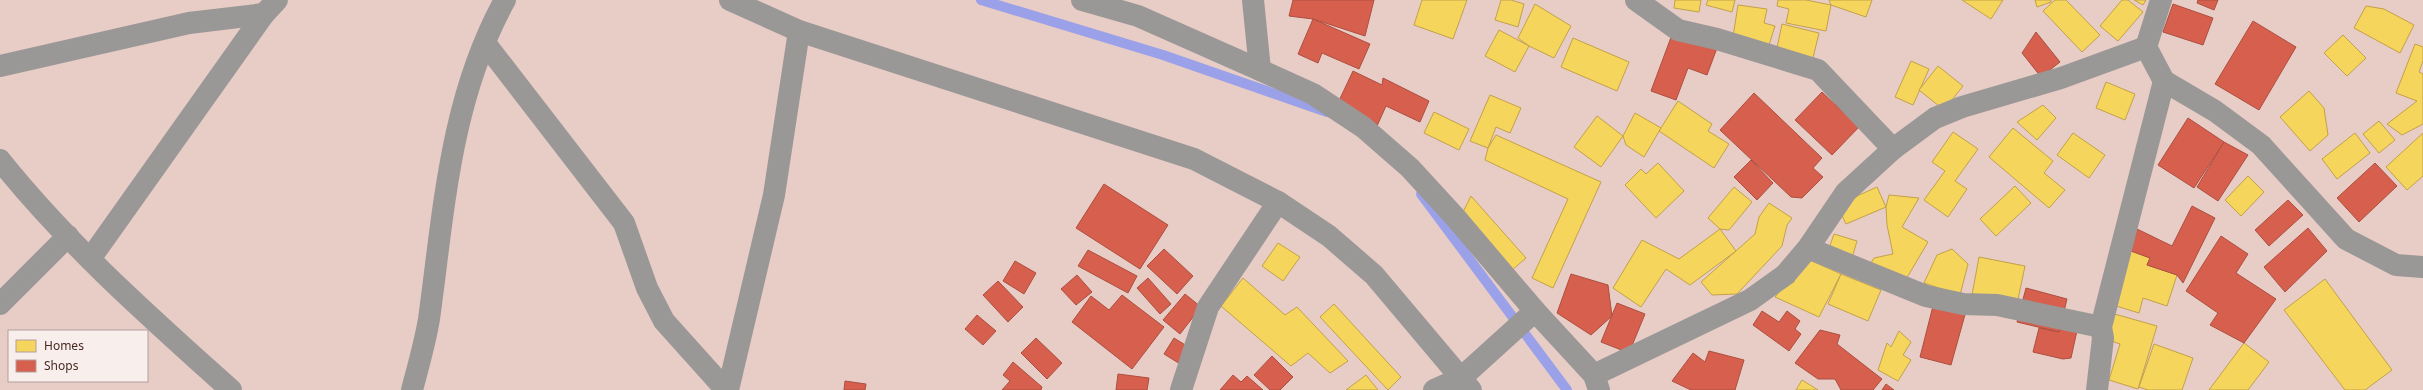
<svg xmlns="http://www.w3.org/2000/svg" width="2423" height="390" font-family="'Noto Sans',sans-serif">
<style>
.homes{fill:#f6d55c;stroke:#c2a14a}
.shops{fill:#d6604d;stroke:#ac4f40}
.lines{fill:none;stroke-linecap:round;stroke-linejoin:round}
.stream{stroke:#9aa1e9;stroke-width:10}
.minor{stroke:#9a9897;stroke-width:22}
</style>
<rect width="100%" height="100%" fill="#e8ccc6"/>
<!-- homes -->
<g class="homes">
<polygon points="1422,0 1467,0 1453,39 1414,25"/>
<polygon points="1501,0 1511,0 1524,4 1518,27 1495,20"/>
<polygon points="1675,0 1701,0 1699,12 1674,8"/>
<polygon points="1708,0 1735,0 1732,12 1706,5"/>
<polygon points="1778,0 1806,0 1831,5 1826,31 1786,23 1789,9 1777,6"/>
<polygon points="1829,0 1872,0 1866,17 1831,5"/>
<polygon points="1962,0 2003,0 1991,19"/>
<polygon points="2035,0 2051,0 2051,2 2037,7"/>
<polygon points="2055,0 2066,0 2100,35 2082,52 2043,11"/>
<polygon points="2122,0 2128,0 2143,12 2118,41 2100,26"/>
<polygon points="2134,0 2146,0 2143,5"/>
<polygon points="1535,4 1571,26 1554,58 1529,46 1518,38"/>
<polygon points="1738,5 1767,9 1764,23 1775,26 1768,48 1733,37"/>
<polygon points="2366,6 2384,9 2414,25 2400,53 2354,28"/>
<polygon points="1782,24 1819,33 1812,62 1776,53"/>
<polygon points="1499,30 1529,46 1515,72 1485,56"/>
<polygon points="2343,35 2366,58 2347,76 2324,53"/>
<polygon points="1573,38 1629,62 1617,91 1561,67"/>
<polygon points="2415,44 2423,47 2423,61 2419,72 2423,74 2423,124 2402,135 2387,124 2417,101 2396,93"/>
<polygon points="1911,61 1929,69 1913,105 1895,97"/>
<polygon points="1938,66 1963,86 1944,110 1919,90"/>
<polygon points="2106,82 2135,94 2125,120 2096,108"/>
<polygon points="2309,91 2324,108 2328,135 2310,151 2280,117"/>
<polygon points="1490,95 1521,108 1510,133 1496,127 1488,148 1470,141"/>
<polygon points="1678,101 1712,124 1708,131 1729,144 1714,168 1659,131"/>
<polygon points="2043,105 2056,118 2037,140 2017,122"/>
<polygon points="1434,112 1469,129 1459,150 1424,133"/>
<polygon points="1635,113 1661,128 1644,157 1626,145 1623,136"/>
<polygon points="1597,116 1623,136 1601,167 1574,147"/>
<polygon points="2379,121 2395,140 2379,153 2363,134"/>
<polygon points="2013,128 2053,161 2044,173 2065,190 2049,208 1989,157"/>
<polygon points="1953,132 1978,149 1955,181 1967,189 1948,217 1924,200 1945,171 1932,162"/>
<polygon points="2073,133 2105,155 2089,178 2057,155"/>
<polygon points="2355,133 2370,153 2337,179 2322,159"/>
<polygon points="2423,133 2423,176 2407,190 2386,167"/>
<polygon points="1496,135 1601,182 1553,288 1532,278 1568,199 1485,160 1488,148"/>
<polygon points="1658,163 1684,191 1656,218 1625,185 1641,169 1646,174"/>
<polygon points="2248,176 2264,192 2241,216 2225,200"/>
<polygon points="2015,186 2031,203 1996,236 1980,219"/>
<polygon points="1734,187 1752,202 1729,230 1720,229 1708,218"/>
<polygon points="1877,187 1886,207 1846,224 1837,205"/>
<polygon points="1889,195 1919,198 1902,227 1928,242 1902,286 1869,266 1874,258 1893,254 1887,225 1886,207"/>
<polygon points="1471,196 1526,258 1511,271 1461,216"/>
<polygon points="1769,203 1792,218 1787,225 1782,246 1737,294 1712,295 1701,282 1755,234 1759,217"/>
<polygon points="1720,229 1736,251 1690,285 1666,269 1641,307 1613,288 1642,240 1679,259"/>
<polygon points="1834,234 1857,241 1852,258 1828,251"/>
<polygon points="1278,243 1300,257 1283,281 1262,266"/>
<polygon points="1952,249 1968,264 1960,295 1924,283 1937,255"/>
<polygon points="2131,251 2150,258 2147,265 2177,275 2167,306 2143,298 2139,313 2113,305"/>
<polygon points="1801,256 1841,274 1819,317 1775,297 1784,286 1794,282"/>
<polygon points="1979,257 2025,266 2017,304 1972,295"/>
<polygon points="1841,274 1881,290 1868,321 1828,304"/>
<polygon points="1243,278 1285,315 1297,307 1348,361 1330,373 1308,353 1291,366 1221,306"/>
<polygon points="2325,279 2392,370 2365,390 2345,390 2284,310"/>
<polygon points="1334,304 1401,377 1388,390 1320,317"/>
<polygon points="2111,313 2157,326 2138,389 2109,380 2120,344 2103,338"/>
<polygon points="1899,331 1911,342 1903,355 1911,360 1898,381 1878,370 1887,343 1891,347"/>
<polygon points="2244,343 2269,362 2248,390 2209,390"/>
<polygon points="2154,344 2193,358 2182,390 2148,390 2139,387"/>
<polygon points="1366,375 1378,390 1346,390"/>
<polygon points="1802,380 1818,390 1796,390"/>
</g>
<!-- shops -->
<g class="shops">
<polygon points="1293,0 1374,0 1365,36 1313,19 1289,16"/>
<polygon points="2198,0 2218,0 2214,10 2197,3"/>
<polygon points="2173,4 2213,18 2203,45 2163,32"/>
<polygon points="1313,19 1370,44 1359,69 1322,53 1318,63 1298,54"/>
<polygon points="2253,21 2296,47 2259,110 2215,84"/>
<polygon points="1673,32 1717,48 1707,75 1688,68 1676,100 1651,91"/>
<polygon points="2036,32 2060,62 2041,77 2022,53"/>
<polygon points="1353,71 1382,85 1383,78 1429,101 1420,122 1386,106 1377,126 1337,105"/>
<polygon points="1822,92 1859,127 1832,155 1795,120"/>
<polygon points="1754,93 1822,158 1813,168 1823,177 1802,198 1791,197 1720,130"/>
<polygon points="2188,118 2224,142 2194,188 2158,165"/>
<polygon points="2224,142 2248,155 2218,201 2197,187"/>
<polygon points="1751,160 1773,183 1757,200 1734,177"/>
<polygon points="2375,163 2397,186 2359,222 2337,198"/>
<polygon points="1104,184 1168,225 1140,269 1076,228"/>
<polygon points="2288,200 2303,215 2269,246 2255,230"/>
<polygon points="2192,206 2215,218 2183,283 2177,275 2147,265 2150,258 2131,251 2137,229 2172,246"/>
<polygon points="2308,228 2327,251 2285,292 2264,267"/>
<polygon points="2221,236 2248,254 2236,273 2276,299 2244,343 2210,325 2218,313 2186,291"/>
<polygon points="1164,249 1193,276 1177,294 1147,266"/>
<polygon points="1088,250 1137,276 1128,293 1078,266"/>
<polygon points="1015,261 1036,273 1024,294 1003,281"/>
<polygon points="1571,274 1608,285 1612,316 1591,335 1557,313"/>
<polygon points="1077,275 1092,292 1076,305 1061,289"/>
<polygon points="1148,278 1171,304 1160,314 1137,288"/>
<polygon points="998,281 1023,307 1008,322 983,295"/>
<polygon points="2026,288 2067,299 2059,332 2017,322"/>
<polygon points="1185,294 1201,307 1180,334 1163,320"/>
<polygon points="1122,295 1164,327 1132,369 1072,322 1091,296 1109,310"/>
<polygon points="1934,302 1966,311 1951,365 1920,357"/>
<polygon points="1617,303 1645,314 1629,353 1601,342"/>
<polygon points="1762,311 1779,322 1787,311 1800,321 1795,329 1801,334 1789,351 1753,325"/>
<polygon points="977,315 996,331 983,345 965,329"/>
<polygon points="2062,322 2078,326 2071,358 2063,359 2033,352 2039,328 2059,332"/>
<polygon points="1820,330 1840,335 1837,344 1882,379 1873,390 1841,390 1835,379 1818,379 1795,363"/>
<polygon points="1036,338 1062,363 1047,379 1021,353"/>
<polygon points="1174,338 1195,351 1185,367 1164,354"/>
<polygon points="1709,351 1744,360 1735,390 1691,390 1672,381 1693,353 1705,362"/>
<polygon points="1272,356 1293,377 1280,390 1270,390 1254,375"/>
<polygon points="1013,362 1042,387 1041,390 1002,390 1010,381 1003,375"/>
<polygon points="1118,374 1149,378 1147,390 1116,390"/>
<polygon points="1233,375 1241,382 1247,376 1263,390 1220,390"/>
<polygon points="845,381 866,384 865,390 844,390"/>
<polygon points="1886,384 1894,390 1882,390"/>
</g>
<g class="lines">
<!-- stream -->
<g class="stream">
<polyline points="981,0 1163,55 1327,112"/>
<polyline points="1421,194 1567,390"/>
</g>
<!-- minor -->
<g class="minor">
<polyline points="730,0 799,31 1194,159 1278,202 1329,236 1374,275 1471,390"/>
<polyline points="1082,0 1138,16 1260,70 1313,94 1363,127 1410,168 1455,217 1535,311 1594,375 1599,390"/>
<polyline points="1253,0 1260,70"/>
<polyline points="1636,0 1678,30 1717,39 1818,70 1893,149"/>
<polyline points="485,43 624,223 647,288 664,321 726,390"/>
<polyline points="0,66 189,23 264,14"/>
<polyline points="2164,81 2215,111 2261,145 2346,239 2396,265 2423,267"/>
<path d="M0 160C68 245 151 318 231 390"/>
<polyline points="1808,248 1926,296 1963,304 1997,305 2101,327"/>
<polyline points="90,259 264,14 277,0"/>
<polyline points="0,304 68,236"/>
<polyline points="1594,375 1750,300 1785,275 1808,248 1846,192 1893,149 1935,118 1962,107 2061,78 2146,47"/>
<path d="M412 390C418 367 425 343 429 319 444 210 450 99 505 0"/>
<polyline points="728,390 774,195 799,31"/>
<polyline points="1181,390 1208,307 1278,202"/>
<polyline points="1434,390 1461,378 1535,311"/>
<polyline points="2097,390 2103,338 2101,327 2164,81 2146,47 2161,0"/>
</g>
</g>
<!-- legend -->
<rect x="8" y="330" width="140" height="52" fill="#f8efed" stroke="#b29f9b"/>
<rect x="16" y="340" width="20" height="12" fill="#f6d55c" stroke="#b29f9b"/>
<text x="44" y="350" font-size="12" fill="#492821">Homes</text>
<rect x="16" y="360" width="20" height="12" fill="#d6604d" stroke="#b29f9b"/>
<text x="44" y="370" font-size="12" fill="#492821">Shops</text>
</svg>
